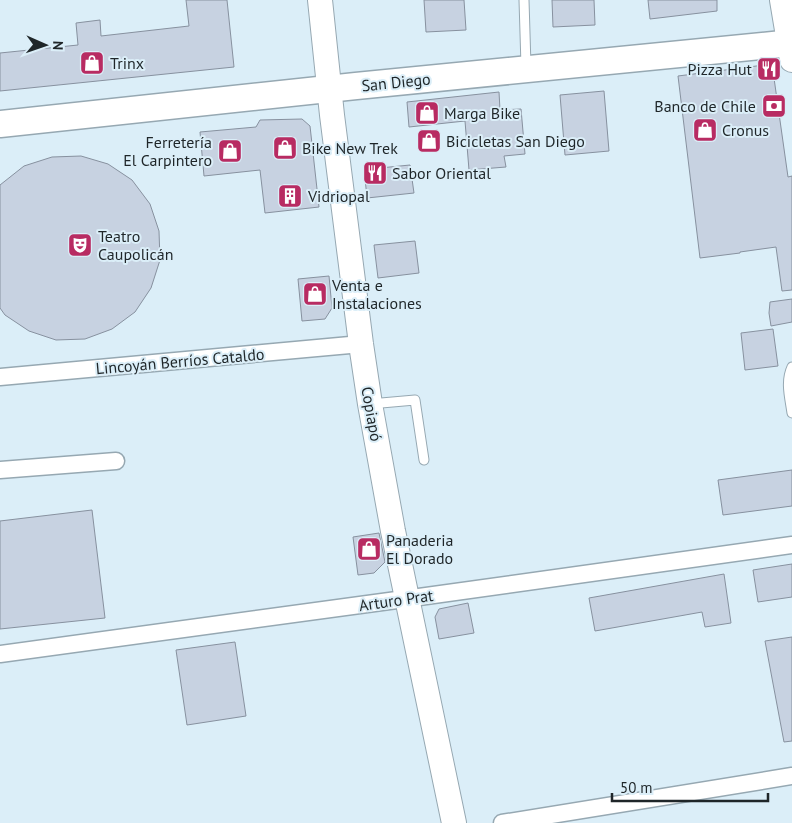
<svg xmlns="http://www.w3.org/2000/svg" width="792" height="823" font-family="'PT Sans',sans-serif">
<style>
.building{fill:#c7d2e1;stroke:#87919f}
.lines{fill:none;stroke-linecap:round;stroke-linejoin:round}
.lane-casing{stroke:#96a8b2;stroke-width:11}
.street-casing{stroke:#96a8b2;stroke-width:19}
.secondary-casing{stroke:#96a8b2;stroke-width:26}
.primary-casing{stroke:#96a8b2;stroke-width:29}
.lane{stroke:#fff;stroke-width:9}
.street{stroke:#fff;stroke-width:16}
.secondary{stroke:#fff;stroke-width:24}
.primary{stroke:#fff;stroke-width:26}
.labels{text-anchor:middle;dominant-baseline:central;stroke-width:4;stroke-linejoin:round;paint-order:stroke}
.poi-label{font-size:16px;fill:#1f2629;stroke:#dbeef8;text-anchor:start}
.street-label{font-size:16px;fill:#1f2629;stroke:#dbeef8}
</style>
<rect width="100%" height="100%" fill="#dbeef8"/>
<!-- building -->
<g class="building">
<polygon points="186,0 227,0 234,67 0,91 0,53 78,45 76,23 100,20 101,36 189,26"/>
<polygon points="424,0 464,0 466,30 426,32"/>
<polygon points="552,0 594,0 595,25 553,27"/>
<polygon points="648,0 717,0 717,11 650,19"/>
<polygon points="772,64 788,177 792,176 792,290 782,291 776,247 740,252 740,253 700,258 678,76"/>
<polygon points="604,91 609,151 565,155 560,95"/>
<polygon points="499,92 500,110 521,109 525,154 504,156 506,167 469,170 465,121 409,127 407,102"/>
<polygon points="302,119 310,126 319,207 265,213 260,170 204,176 200,132 256,127 260,120"/>
<polygon points="81,156 108,164 132,180 150,204 159,231 160,260 151,288 135,312 112,329 85,339 56,340 29,331 5,315 0,308 0,185 24,166 52,157"/>
<polygon points="410,165 414,193 367,198 365,178 370,169"/>
<polygon points="415,241 419,273 378,278 374,245"/>
<polygon points="329,276 332,308 325,319 302,321 298,279"/>
<polygon points="792,299 792,322 771,326 769,313 770,302"/>
<polygon points="773,329 778,366 745,370 741,333"/>
<polygon points="792,470 792,506 723,515 718,480"/>
<polygon points="92,510 105,618 0,629 0,521"/>
<polygon points="379,533 385,562 374,573 358,575 353,537"/>
<polygon points="792,564 792,597 758,602 753,570"/>
<polygon points="724,574 731,623 705,627 702,612 595,631 589,598"/>
<polygon points="468,603 474,633 439,639 435,617 439,609"/>
<polygon points="792,637 792,741 784,742 765,641"/>
<polygon points="235,642 246,716 187,725 176,650"/>
</g>
<g class="lines">
<defs>
<g id="lane">
<polyline points="524,0 526,66"/>
<path d="M792 367C785 382 790 398 792 413"/>
<polyline points="370,404 415,400 424,460"/>
</g>
<g id="street">
<polyline points="0,377 361,344"/>
<polyline points="0,470 116,461"/>
<polyline points="0,654 419,597 792,545"/>
<polyline points="502,823 792,776"/>
</g>
<g id="secondary">
<polyline points="320,0 332,115 361,344 370,404 393,531 454,823"/>
<polyline points="782,0 792,60"/>
</g>
<polyline id="primary" points="0,124 356,86 792,43"/>
</defs>
<!-- lane casing -->
<use href="#lane" class="lane-casing"/>
<!-- street casing -->
<use href="#street" class="street-casing"/>
<!-- secondary casing -->
<use href="#secondary" class="secondary-casing"/>
<!-- primary casing -->
<use href="#primary" class="primary-casing"/>
<!-- lane -->
<use href="#lane" class="lane"/>
<!-- street -->
<use href="#street" class="street"/>
<!-- secondary -->
<use href="#secondary" class="secondary"/>
<!-- primary -->
<use href="#primary" class="primary"/>
</g>
<!-- icons -->
<defs>
<symbol id="shop-square" viewBox="-11 -11 22 22"><rect x="-9" y="-9" width="18" height="18" rx="4" fill="#b82b62" stroke="#dbeef8"/><path d="M-5-2.5h2.3a2.7 3.5 0 0 1 5.4 0H5L5.5 6h-11ZM-1.5-2.5h3a1.5 2.3 0 0 0-3 0Z" fill="#fff"/></symbol>
<symbol id="restaurant-square" viewBox="-11 -11 22 22"><rect x="-9" y="-9" width="18" height="18" rx="4" fill="#b82b62" stroke="#dbeef8"/><path d="M-5-6h1v4h1v-4h1v4h1v-4h1v5L-1.5 .5V6h-2V.5L-5-1ZM5-6V6H3V1.5H1.5Q1.5-4 5-6Z" fill="#fff"/></symbol>
<symbol id="bank-square" viewBox="-11 -11 22 22"><rect x="-9" y="-9" width="18" height="18" rx="4" fill="#b82b62" stroke="#dbeef8"/><path d="M-6-4H6V4H-6ZM0-2.3a2.3 2.3 0 1 0 0 4.6a2.3 2.3 0 1 0 0-4.6Z" fill="#fff"/></symbol>
<symbol id="building-square" viewBox="-11 -11 22 22"><rect x="-9" y="-9" width="18" height="18" rx="4" fill="#b82b62" stroke="#dbeef8"/><path d="M-4-6H4V6H1V3H-1V6H-4ZM-2.5-4.3h1.7v1.8h-1.7ZM.8-4.3h1.7v1.8H.8ZM-2.5-1h1.7V.8h-1.7ZM.8-1h1.7V.8H.8Z" fill="#fff"/></symbol>
<symbol id="theatre-square" viewBox="-11 -11 22 22"><rect x="-9" y="-9" width="18" height="18" rx="4" fill="#b82b62" stroke="#dbeef8"/><path d="M-5-5.5Q0-4 5-5.5V0Q5 5 0 6Q-5 5-5 0ZM-3.3-2.5H-1v1.5H-3.3ZM1-2.5H3.3v1.5H1ZM-2.8 1Q0 5.5 2.8 1Z" fill="#fff"/></symbol>
</defs>
<g fill-rule="evenodd">
<use href="#shop-square" x="78" y="49" width="28" height="28"/>
<use href="#restaurant-square" x="755" y="55" width="28" height="28"/>
<use href="#bank-square" x="760" y="92" width="28" height="28"/>
<use href="#shop-square" x="413" y="99" width="28" height="28"/>
<use href="#shop-square" x="691" y="116" width="28" height="28"/>
<use href="#shop-square" x="415" y="127" width="28" height="28"/>
<use href="#shop-square" x="271" y="134" width="28" height="28"/>
<use href="#shop-square" x="216" y="137" width="28" height="28"/>
<use href="#restaurant-square" x="361" y="159" width="28" height="28"/>
<use href="#building-square" x="276" y="182" width="28" height="28"/>
<use href="#theatre-square" x="66" y="231" width="28" height="28"/>
<use href="#shop-square" x="301" y="280" width="28" height="28"/>
<use href="#shop-square" x="355" y="535" width="28" height="28"/>
</g>
<g class="labels">
<!-- poi labels -->
<g class="poi-label">
<text x="110" y="63">Trinx</text>
<text x="752" y="69" text-anchor="end">Pizza Hut</text>
<text x="756" y="106" text-anchor="end">Banco de Chile</text>
<text x="444" y="113">Marga Bike</text>
<text x="722" y="130">Cronus</text>
<text x="446" y="141">Bicicletas San Diego</text>
<text x="212" y="142" text-anchor="end">Ferretería<tspan x="212" dy="18">El Carpintero</tspan></text>
<text x="302" y="148">Bike New Trek</text>
<text x="392" y="173">Sabor Oriental</text>
<text x="308" y="196">Vidriopal</text>
<text x="98" y="236">Teatro<tspan x="98" dy="18">Caupolicán</tspan></text>
<text x="332" y="285">Venta e<tspan x="332" dy="18">Instalaciones</tspan></text>
<text x="386" y="540">Panaderia<tspan x="386" dy="18">El Dorado</tspan></text>
</g>
<!-- street labels -->
<g class="street-label">
<text transform="translate(396 82) rotate(-6)">San Diego</text>
<text transform="translate(180 361) rotate(-5)">Lincoyán Berríos Cataldo</text>
<text transform="translate(372 414) rotate(80)">Copiapó</text>
<text transform="translate(396 600) rotate(-8)">Arturo Prat</text>
</g>
</g>
<!-- north arrow -->
<g transform="translate(45 45) rotate(92)" stroke="#dbeef8" stroke-width="4" paint-order="stroke">
<path d="M0-4L9 19L0 12L-9 19Z" fill="#1f2629"/>
<text y="-8" font-size="14" font-weight="bold" text-anchor="middle" fill="#1f2629">N</text>
</g>
<!-- scale -->
<path d="M612 793v8h156v-8" fill="none" stroke="#1f2629" stroke-width="2.5"/>
<text x="620" y="793" font-size="15" fill="#1f2629" stroke="#dbeef8" stroke-width="4" paint-order="stroke">50 m</text>
</svg>
